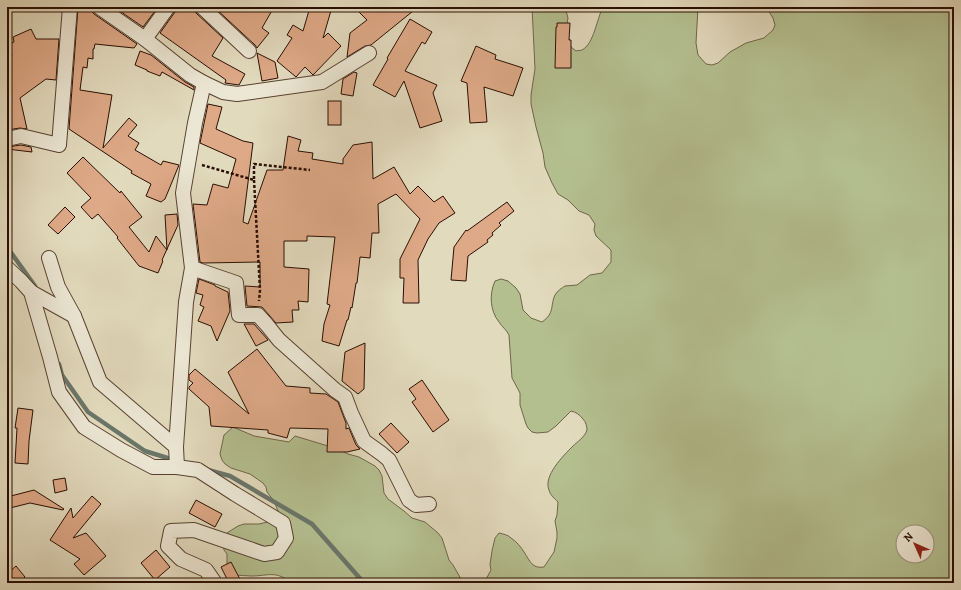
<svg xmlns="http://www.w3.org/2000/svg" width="961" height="590" font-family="Alegreya,serif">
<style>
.green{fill:#b4bf90;stroke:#6f6649;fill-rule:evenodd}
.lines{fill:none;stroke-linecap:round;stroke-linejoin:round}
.stream{stroke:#6a766a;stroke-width:4.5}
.building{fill:#dea987;stroke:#2a0e02}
.street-casing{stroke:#584131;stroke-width:16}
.path{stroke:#2a0e02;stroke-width:2.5;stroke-dasharray:3 2;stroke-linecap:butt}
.street{stroke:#ece7d4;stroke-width:14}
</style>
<rect width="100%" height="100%" fill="#e2dabd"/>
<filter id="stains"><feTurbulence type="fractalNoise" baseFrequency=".005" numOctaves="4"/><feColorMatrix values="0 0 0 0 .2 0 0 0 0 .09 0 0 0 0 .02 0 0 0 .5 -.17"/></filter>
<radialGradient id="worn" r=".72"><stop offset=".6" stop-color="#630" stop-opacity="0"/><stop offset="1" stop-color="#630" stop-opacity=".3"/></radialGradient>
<!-- green -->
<g class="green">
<path d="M532 7H565L568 18 566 29 571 47 576 51C578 50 580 51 582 50 594 44 597 18 603 7H698L696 43 698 55 706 64 712 65 718 63 730 52 746 43 764 38 773 30 775 25 773 18 766 7H954V583H484L491 570 490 565 492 551 495 538 499 533C504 534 508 535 511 538 516 541 521 547 524 552 530 561 532 569 544 567L554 552 557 538V532L555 521 557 515 558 502C555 499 550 495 549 490 543 476 563 456 573 446 577 442 585 437 587 430 587 427 586 422 583 419 580 415 576 412 571 411L556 426 548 432 537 433 532 432 528 428 526 424 520 405V393L512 378 509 335C506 329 502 327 499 322 490 311 489 294 495 281L501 279 508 281 516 288 520 294 523 310 531 318 542 322C555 313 550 306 555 295 557 291 562 288 565 286L577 285 590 275 602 273 611 262V250L596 236 594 230 595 224 589 215 579 211 568 200 558 194 552 183 545 167 543 153 536 127 531 104V95L535 69ZM903 532H927V556H903Z"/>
<path d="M233 427 254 436 289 442 295 436 338 449 348 454 359 457 375 466 379 470 382 476 384 493 388 499 404 511 412 518 425 522 438 533 442 538 449 560 453 565 461 579 465 583H292C275 570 269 576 251 576 245 576 240 575 234 575L227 567V554L224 550 223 544V538L227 533 238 526 244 524H259L272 521 276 516 278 511 274 501 267 492 266 487 263 483 250 474 231 468 225 464 222 460 220 454 224 435Z"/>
</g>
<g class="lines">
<!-- stream -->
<g class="stream">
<polyline points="7,247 35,286"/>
<polyline points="59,364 62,375 88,412 145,451 174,460"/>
<polyline points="208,470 230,476 312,524 364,583"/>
</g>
</g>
<!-- building -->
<g class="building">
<polygon points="80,7 91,7 92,11 94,14 137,44 134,48 95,44 94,49 93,49 93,59 88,58 87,68 83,67 80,90 112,95 103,148 129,118 137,125 128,136 139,143 135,150 161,165 163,161 179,165 165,199 161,202 146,196 151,184 131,173 132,171 69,129 78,8"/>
<polygon points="114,7 158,7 143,27"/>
<polygon points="176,7 194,7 194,10 196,13 223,38 212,56 245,74 239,85 225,83 226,80 160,33 175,12"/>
<polygon points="214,7 274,7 262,28 269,33 257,48 255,45"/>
<polygon points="310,7 332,7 323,38 328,33 341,46 313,75 305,67 296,77 277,61 292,38 287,35 293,25 303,31"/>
<polygon points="354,7 418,7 371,45 365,46 347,57 350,33 367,20"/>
<polygon points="410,19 432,32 425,44 422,42 405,71 437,85 433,93 442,121 420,128 404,81 395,97 373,85 388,59 387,58"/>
<polygon points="557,23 570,23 569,40 571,40 571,68 555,68 556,27 557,27"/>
<polygon points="31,29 36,39 59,39 56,80 46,79 20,98 27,129 20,128 7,130 7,58 12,56 8,44 14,42 13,37"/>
<polygon points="476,46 496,55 495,59 523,68 513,96 484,87 487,122 470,123 467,83 461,81"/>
<polygon points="140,51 151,55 185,82 194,87 194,90 162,72 160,76 147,71 147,70 135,65"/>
<polygon points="257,53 275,62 278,78 262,81"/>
<polygon points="354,72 357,73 353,96 341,94 343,79"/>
<rect x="328" y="101" width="13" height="24"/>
<polygon points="208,104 222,107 216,129 243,141 253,143 243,222 248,224 267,170 283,170 288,136 301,140 298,151 313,153 312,159 343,164 343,159 353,145 372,142 373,179 394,167 410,194 418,186 434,202 443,196 455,213 439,223 428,239 418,260 419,303 403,303 404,278 400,278 400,259 420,219 396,194 378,204 379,233 372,233 370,258 360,257 357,283 356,283 352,308 351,307 348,320 347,320 339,346 322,341 324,324 330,305 327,304 335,237 307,236 307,241 284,241 284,267 309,269 308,302 298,301 299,310 292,310 293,322 276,323 262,307 247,306 245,286 260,287 260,262 203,263 200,262 193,204 207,205 213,184 228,188 236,159 200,143"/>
<polygon points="21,145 31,147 32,152 7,149 7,147"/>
<polygon points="83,157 120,193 121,191 142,217 129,227 149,252 156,236 167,250 165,215 177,214 178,225 162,260 163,261 158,273 139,266 117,238 118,237 98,214 92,219 81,207 91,198 67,173"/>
<polygon points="507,202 514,211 499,223 501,225 492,233 493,235 487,240 488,242 468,256 466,281 451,280 454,247 466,230 467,231"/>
<polygon points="65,207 75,217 58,234 48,225"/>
<polygon points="199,279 215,285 215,286 228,292 230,311 217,341 211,326 198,321 204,307 200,305 203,295 196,293"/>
<polygon points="244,324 254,324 268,340 256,346"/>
<polygon points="365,343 364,389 358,394 342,381 345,352"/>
<polygon points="257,349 286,386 310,388 310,393 326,394 338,402 346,423 346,429 349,428 356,445 360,449 347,452 327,452 328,429 290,428 287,438 268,433 268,430 211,426 209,407 189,389 189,387 193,383 189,380 189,375 195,369 249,414 228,372"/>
<polygon points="422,380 449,420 433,432 412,402 416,399 409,389"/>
<polygon points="18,408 33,410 29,441 28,464 15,463 17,428 15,428"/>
<polygon points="391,423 409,442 397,453 379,434"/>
<polygon points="65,478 67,490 55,493 53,480"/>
<polygon points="34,490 64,509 63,510 30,503 10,508 7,497"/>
<polygon points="92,496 101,504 73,538 86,533 106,556 84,575 74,564 80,559 50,540 71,508 73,518"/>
<polygon points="196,500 222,514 215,527 189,513"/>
<polygon points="156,550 170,567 155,580 141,563"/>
<polygon points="231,562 242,583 229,583 221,567"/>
<polygon points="16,566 25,577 19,583 7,583 7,574"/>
</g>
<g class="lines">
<defs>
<g id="street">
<polyline points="99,7 145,39 190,75 204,83 223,92 237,94 322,82 369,53"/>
<polyline points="202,7 249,51"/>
<polyline points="145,39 168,7"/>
<polyline points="7,139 21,136 59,145 70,7"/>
<polyline points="49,258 58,287 74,316 100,382 176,447"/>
<polyline points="7,268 21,281 31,292 50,357 59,392 84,427 121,450 153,467 177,467 198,470 235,494 283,523 286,538 277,552 264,554 194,530 171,531 168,546 181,559 206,570 215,583"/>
<polyline points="192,268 236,283 239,315 258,315 267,325 279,340 335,390 345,397 351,413 364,441 382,454 389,460 409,500 416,505 429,504"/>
<polyline points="31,292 74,316"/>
<polyline points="177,467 176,447 186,302 192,268 183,193 195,123 204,83"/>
</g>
</defs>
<!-- street casing -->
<use href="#street" class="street-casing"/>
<!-- path -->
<g class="path">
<polyline points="202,165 254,180 254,164 310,170"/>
<polyline points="254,180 260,290 259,301"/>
</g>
<!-- street -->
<use href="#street" class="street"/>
</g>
<!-- margin -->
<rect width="961" height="590" fill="none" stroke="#e2dabd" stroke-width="24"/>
<rect x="8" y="8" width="945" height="574" fill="none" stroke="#2a0e02" stroke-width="2"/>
<rect x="12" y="12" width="937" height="566" fill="none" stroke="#2a0e02"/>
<!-- north arrow -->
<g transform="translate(915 544) rotate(315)"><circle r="19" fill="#ece7d4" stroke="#9e9080"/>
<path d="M0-3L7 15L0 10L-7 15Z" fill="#8f2418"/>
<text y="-6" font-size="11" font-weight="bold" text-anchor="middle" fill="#2a0e02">N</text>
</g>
<rect width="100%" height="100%" filter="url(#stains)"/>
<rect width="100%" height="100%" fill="url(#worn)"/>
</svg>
